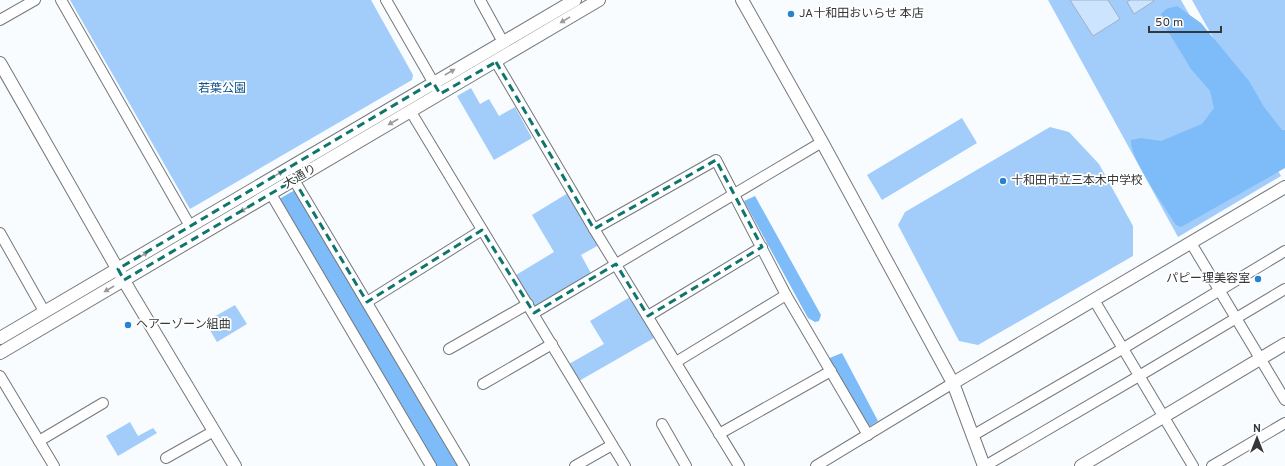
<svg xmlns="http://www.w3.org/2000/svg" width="1285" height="466" font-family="Overpass,'Noto Sans JP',sans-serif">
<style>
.green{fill:#a2cdfa}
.forest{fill:#7dbbf9}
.water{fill:#cce4fe;stroke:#9fb0c3}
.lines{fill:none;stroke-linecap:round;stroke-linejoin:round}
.minor-casing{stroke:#75787c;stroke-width:12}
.tertiary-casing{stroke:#75787c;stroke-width:14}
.minor{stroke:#fff;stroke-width:10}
.tertiary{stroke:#fff;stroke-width:12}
.oneway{fill:#9a9b9c}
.marked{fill:none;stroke:#0f766e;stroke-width:3;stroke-dasharray:8 5;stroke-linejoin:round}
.poi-dot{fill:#2982cf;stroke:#fff;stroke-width:1.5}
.labels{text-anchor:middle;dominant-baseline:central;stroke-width:3.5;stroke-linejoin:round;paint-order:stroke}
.poi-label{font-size:12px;fill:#353738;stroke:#fff;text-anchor:start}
.park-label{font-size:12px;fill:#11548c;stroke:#fff}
.street-label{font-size:12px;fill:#353738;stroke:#fff}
</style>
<rect width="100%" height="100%" fill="#f9fcfe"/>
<!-- green -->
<g class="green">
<polygon points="70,0 371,0 413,75 412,80 190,209"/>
<polygon points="1048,0 1181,0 1281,176 1178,237"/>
<polygon points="1192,0 1285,0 1285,166"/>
<polygon points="471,88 480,104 489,99 499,116 515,107 532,138 494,160 457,96"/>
<polygon points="962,118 977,143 882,200 867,175"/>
<polygon points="1050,127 1069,132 1099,164 1133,226 1133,256 978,345 959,341 898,225 905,212"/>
<polygon points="568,193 599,245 581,255 592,275 536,309 516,275 554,252 532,215"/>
<polygon points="630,297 654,338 579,381 569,364 604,344 590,321"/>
<polygon points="235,305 247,324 217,342 205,322"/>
<polygon points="130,422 138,436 153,428 157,433 118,456 106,436"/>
</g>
<!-- forest -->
<g class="forest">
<path d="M1177 6 1201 23 1249 81 1264 107 1282 130H1285V168L1181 227 1176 225C1165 207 1130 159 1131 140L1141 138 1161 141 1202 124 1214 108 1210 91 1191 69 1163 23 1161 14 1166 9Z"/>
<polygon points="295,190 460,466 436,466 279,199"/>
<polygon points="755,196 821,315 819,321 815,322 808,318 744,201"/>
<polygon points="842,353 878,421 870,426 865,425 827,359"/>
</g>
<!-- water -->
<g class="water">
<polygon points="1070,0 1108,0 1120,19 1093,36"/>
<polygon points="1130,0 1153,0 1154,1 1134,14 1127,2"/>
</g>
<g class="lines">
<defs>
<g id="minor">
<polyline points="61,0 190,226"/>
<polyline points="386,0 440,94"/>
<polyline points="480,0 503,42"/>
<polyline points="0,20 35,0"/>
<polyline points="496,62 594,229 739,466"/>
<polyline points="411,112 625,466"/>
<polyline points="294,180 464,466"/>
<polyline points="271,194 431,466"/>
<polyline points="594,229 716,160 786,295 868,435"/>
<polyline points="0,233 44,311"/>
<polyline points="1191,243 1285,400"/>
<polyline points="1094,300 1193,466"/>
<polyline points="367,302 482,230"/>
<polyline points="534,313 822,142"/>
<polyline points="648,316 762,247"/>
<polyline points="449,349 528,304"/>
<polyline points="676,362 786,295"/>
<polyline points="0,376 54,466"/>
<polyline points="483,384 552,344"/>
<polyline points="662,424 686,466"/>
<polyline points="719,434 831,371"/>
<polyline points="972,436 1122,349 1285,251"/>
<polyline points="39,441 103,403"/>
<polyline points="166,458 214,431"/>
<polyline points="575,466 612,445"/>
<polyline points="816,466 953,383"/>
<polyline points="985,466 1139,376 1285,289"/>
<polyline points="1212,466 1285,423"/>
</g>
<g id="tertiary">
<polyline points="742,0 822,142 953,383 984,466"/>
<polyline points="0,63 130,291 235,466"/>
<polyline points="0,338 575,0"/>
<polyline points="0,353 599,0"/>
<polyline points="953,383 1285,187"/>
<polyline points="1081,466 1285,344"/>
</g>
</defs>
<!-- minor casing -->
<use href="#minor" class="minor-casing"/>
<!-- tertiary casing -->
<use href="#tertiary" class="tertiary-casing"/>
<!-- minor -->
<use href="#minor" class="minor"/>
<!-- tertiary -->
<use href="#tertiary" class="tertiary"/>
</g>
<!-- one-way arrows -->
<defs><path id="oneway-solid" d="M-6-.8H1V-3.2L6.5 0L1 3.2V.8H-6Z"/></defs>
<g class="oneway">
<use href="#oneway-solid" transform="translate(565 20) rotate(149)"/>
<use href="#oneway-solid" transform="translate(450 72) rotate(-30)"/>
<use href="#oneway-solid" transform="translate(393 122) rotate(150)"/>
<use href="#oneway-solid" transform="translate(278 174) rotate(-31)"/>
<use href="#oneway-solid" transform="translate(245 209) rotate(150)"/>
<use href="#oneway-solid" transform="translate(143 255) rotate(-31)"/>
<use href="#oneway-solid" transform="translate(109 289) rotate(150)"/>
</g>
<!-- marked area -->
<path class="marked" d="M496 62 594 229 716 160 762 247 648 316 616 264 534 313 482 230 367 302 294 180 124 280 118 269 433 82 440 94Z"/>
<!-- markers -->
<g class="poi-dot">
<circle cx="791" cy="14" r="4"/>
<circle cx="1003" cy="181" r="4"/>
<circle cx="1258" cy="279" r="4"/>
<circle cx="128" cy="325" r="4"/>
</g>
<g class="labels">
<!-- poi labels -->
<g class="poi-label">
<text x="799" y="14">JA十和田おいらせ 本店</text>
<text x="1011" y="181">十和田市立三本木中学校</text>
<text x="1250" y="279" text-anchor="end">パピー理美容室</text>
<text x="136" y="325">ヘアーゾーン組曲</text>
</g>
<!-- park labels -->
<g class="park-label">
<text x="222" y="89">若葉公園</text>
</g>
<!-- street labels -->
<g class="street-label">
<text transform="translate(300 177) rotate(-30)">大通り</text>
</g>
</g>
<!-- north arrow -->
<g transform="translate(1257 438)" stroke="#ffffff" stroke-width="3" paint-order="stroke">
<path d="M0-3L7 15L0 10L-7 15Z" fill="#353738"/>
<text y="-6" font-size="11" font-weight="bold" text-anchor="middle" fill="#353738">N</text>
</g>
<!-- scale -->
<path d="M1149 26v6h72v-6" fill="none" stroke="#353738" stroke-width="2"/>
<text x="1155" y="26" font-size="12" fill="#353738" stroke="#ffffff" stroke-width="3" paint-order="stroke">50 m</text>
</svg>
